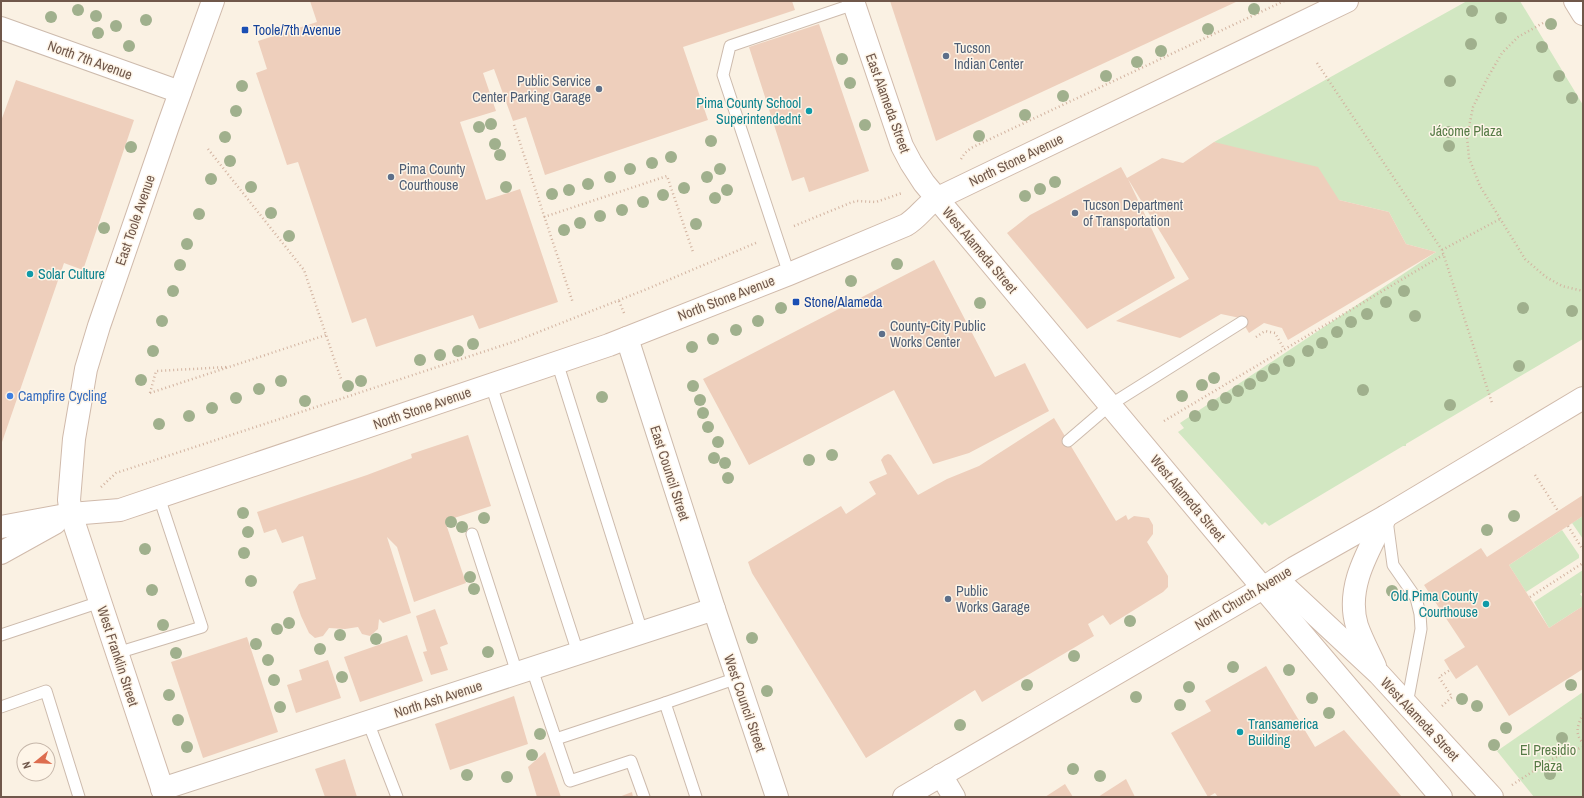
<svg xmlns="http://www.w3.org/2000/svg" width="1584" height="798" font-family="'Archivo Narrow',sans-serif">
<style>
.green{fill:#d2e7c2}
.building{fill:#eecfbc}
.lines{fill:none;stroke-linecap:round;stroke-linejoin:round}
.lane-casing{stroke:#cdbbad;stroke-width:13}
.street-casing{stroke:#cdbbad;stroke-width:24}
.secondary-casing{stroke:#d0baab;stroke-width:24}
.path{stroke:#d2b3a0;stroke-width:2.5;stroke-dasharray:1 3;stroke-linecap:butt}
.lane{stroke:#fff;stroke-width:11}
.street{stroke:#fff;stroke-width:22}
.secondary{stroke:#fff;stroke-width:22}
.tree{fill:#a0b08d}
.transit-dot{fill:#1a4fb4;stroke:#fef5e8;stroke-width:1.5}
.service-dot{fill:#5c6f8a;stroke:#fef5e8;stroke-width:1.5}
.culture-dot{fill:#0f9aa8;stroke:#fef5e8;stroke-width:1.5}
.shop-dot{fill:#3f7fe0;stroke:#fef5e8;stroke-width:1.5}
.labels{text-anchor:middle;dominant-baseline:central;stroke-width:3;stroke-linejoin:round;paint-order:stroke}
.transit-label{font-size:14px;fill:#164399;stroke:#fef5e8;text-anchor:start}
.service-label{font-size:14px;fill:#4e5e75;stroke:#fef5e8;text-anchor:start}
.street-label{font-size:14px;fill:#70584b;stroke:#fef5e8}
.culture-label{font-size:14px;fill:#0d838f;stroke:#fef5e8;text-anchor:end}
.park-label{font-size:14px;fill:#567b46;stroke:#fef5e8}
.shop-label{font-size:14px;fill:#366cbe;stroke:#fef5e8;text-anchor:start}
</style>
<rect width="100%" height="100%" fill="#faf1e3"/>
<!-- green -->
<g class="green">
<polygon points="1467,1 1520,1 1583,105 1583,339 1406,444 1406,446 1403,446 1269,526 1265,522 1262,525 1178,432 1184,428 1180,423 1436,252 1406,244 1389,212 1339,200 1214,142"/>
<polygon points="1583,516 1583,539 1572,523"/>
<polygon points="1562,530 1579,555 1579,558 1526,592 1509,565"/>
<polygon points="1583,570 1583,592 1580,594 1583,598 1583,606 1549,628 1534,602"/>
<polygon points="1583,692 1583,797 1534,797 1497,751"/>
</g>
<!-- building -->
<g class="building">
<polygon points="310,1 792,1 795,10 683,47 708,120 545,175 526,117 513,121 494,69 483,73 496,111 460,122 486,200 520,189 558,302 479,329 473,315 376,347 366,318 352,323 298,162 287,165 256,73 267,69 258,41 317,22"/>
<polygon points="890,1 1238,1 936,141"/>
<polygon points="819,24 869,171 809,192 804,177 792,181 749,47"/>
<polygon points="16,80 134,120 83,270 64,263 1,445 1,121"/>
<polygon points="1214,142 1318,167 1339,200 1389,212 1406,244 1436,252 1288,340 1282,328 1264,323 1249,333 1240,318 1221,314 1180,338 1116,321 1189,279 1128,179 1175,278 1087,329 1007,233 1030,215 1121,167 1127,178 1162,158 1183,163"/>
<polygon points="934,260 995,377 1025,363 1049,411 969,453 933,464 894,390 749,465 703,379"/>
<polygon points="1054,418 1116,521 1126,515 1128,520 1134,516 1149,518 1153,525 1153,534 1147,542 1168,576 1168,587 1163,592 1110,625 1103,615 1088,624 1094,636 982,702 975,690 866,758 752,573 748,562 841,506 846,514 876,494 869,482 887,474 881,460 884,456 888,454 891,455 918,495 947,479 979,466"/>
<polygon points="468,435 491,506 445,521 466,583 414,602 397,547 387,537 411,613 383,623 379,619 378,629 370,636 362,634 358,627 345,629 329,628 323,636 315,638 309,633 301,616 293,592 299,584 316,579 303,536 282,543 276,529 264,533 257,512 367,475 412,458 411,454"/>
<polygon points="1583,495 1583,516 1509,565 1549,628 1583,606 1583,669 1509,716 1477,665 1456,679 1450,670 1444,660 1465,647 1424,585 1481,548 1487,557"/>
<polygon points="435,609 448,644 440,647 448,670 431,675 423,652 427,651 416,616"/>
<polygon points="407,635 423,681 360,702 344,657"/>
<polygon points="247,637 278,732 203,758 171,662"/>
<polygon points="328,660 341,698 296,713 287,685 302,680 299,670"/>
<polygon points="1266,666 1315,747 1344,730 1402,797 1218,797 1215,793 1208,797 1171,733 1211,711 1205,701"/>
<polygon points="514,696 528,744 450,770 435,724"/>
<polygon points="545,752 561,797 537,797 528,767"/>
<polygon points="345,759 357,797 325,797 315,769"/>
<polygon points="1126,779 1135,797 1098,797"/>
<polygon points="1065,784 1073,797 1045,797"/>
<polygon points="632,792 633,797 619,797"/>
</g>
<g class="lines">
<defs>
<g id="lane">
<polyline points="789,274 723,75 730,46 854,4"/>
<polyline points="557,362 642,632"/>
<polyline points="491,385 578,653"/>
<polyline points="1068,441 1110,405 1242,322"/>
<polyline points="1387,520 1393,565 1416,598 1420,614 1421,629 1407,704"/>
<polyline points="472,534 517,673"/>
<polyline points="1,635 100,602"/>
<polyline points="117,653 202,627 159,497"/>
<polyline points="532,669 570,781 631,761 644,797"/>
<polyline points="665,703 737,678"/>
<polyline points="1,707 46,691 79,797"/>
<polyline points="368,722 397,797"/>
<polyline points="556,739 665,703 696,797"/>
</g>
<g id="street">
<polyline points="1,28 180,92"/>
<polyline points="627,338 714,609 777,797"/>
<polyline points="941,775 954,797"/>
<polyline points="162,789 714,609"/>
</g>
<g id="secondary">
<polyline points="853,1 902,146 911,163 924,183 1263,588 1441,797"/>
<polyline points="1575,1 1583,14"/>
<path d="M1 527 71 514 120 510 609 345 789 274 906 225C918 218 925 206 936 199L1347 1"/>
<polyline points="1,553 55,523"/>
<polyline points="1277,579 1379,674 1492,797"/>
<path d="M1375 666C1369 653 1362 640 1357 626 1345 587 1369 550 1386 516"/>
<polyline points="165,797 71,514 69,500 74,439 86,369 99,326 168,126 213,1"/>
<polyline points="904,797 1263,588 1294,568 1386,516 1583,398"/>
</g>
</defs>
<!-- lane casing -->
<use href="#lane" class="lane-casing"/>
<!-- street casing -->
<use href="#street" class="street-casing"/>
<!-- secondary casing -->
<use href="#secondary" class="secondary-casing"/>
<!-- path -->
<g class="path">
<polyline points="1543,23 1518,37 1502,53 1488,77 1473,107 1467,137 1469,158 1480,186 1525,259 1546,277 1562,286 1583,291"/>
<polyline points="1317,63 1442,250 1492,403"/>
<polyline points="514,125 573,303"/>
<polyline points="208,149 304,270 341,379"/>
<polyline points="961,159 965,153 971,148 1284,1"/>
<polyline points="544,217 667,176 693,252"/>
<polyline points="794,226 850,203 857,201 876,202 902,193"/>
<polyline points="1442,250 1500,219"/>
<polyline points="619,301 624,313"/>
<polyline points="1256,337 1265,331 1275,333 1284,349"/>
<polyline points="150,393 326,335"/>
<polyline points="150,393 156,371 228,367"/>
<polyline points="1164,421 1443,255"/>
<polyline points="1535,475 1558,511"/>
<polyline points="101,487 116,473 516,341 647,289 758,242"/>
<polyline points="1568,526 1583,550"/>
<polyline points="1530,597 1583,563"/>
<polyline points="1442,706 1452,697 1439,677 1450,670"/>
<path d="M1583 714C1578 724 1574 734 1583 743"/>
<polyline points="1512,785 1552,759 1583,747"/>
</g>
<!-- lane -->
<use href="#lane" class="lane"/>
<!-- street -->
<use href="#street" class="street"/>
<!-- secondary -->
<use href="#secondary" class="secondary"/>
</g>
<!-- trees -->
<g class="tree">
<circle cx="1254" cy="9" r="6"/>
<circle cx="78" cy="10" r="6"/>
<circle cx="1472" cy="11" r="6"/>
<circle cx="96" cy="16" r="6"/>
<circle cx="51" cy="17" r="6"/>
<circle cx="1501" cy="18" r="6"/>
<circle cx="146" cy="20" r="6"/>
<circle cx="1551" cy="24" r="6"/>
<circle cx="116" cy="26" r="6"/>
<circle cx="1208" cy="29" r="6"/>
<circle cx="98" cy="33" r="6"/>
<circle cx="1471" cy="44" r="6"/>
<circle cx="129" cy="46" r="6"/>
<circle cx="1542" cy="47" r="6"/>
<circle cx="1161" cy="51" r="6"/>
<circle cx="842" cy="59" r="6"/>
<circle cx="1137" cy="62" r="6"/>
<circle cx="1106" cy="76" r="6"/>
<circle cx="1559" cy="76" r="6"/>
<circle cx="1450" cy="81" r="6"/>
<circle cx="850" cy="83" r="6"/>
<circle cx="242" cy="86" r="6"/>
<circle cx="1063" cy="96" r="6"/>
<circle cx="1572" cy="98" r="6"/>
<circle cx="236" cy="111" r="6"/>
<circle cx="1025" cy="115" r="6"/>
<circle cx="491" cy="124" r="6"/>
<circle cx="865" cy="125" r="6"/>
<circle cx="479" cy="127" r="6"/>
<circle cx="1449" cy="132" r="6"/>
<circle cx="979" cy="136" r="6"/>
<circle cx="225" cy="137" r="6"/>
<circle cx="711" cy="141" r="6"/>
<circle cx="495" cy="144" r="6"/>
<circle cx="1449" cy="146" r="6"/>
<circle cx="131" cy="147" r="6"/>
<circle cx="500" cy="155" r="6"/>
<circle cx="671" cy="157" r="6"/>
<circle cx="230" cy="161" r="6"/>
<circle cx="652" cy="163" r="6"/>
<circle cx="630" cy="169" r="6"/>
<circle cx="720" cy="169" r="6"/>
<circle cx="610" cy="177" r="6"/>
<circle cx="707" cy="177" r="6"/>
<circle cx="211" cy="179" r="6"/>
<circle cx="1055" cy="182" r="6"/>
<circle cx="588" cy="184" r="6"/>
<circle cx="251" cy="187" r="6"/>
<circle cx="506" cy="187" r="6"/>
<circle cx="684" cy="188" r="6"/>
<circle cx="1040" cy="189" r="6"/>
<circle cx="569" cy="190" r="6"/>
<circle cx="727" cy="190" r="6"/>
<circle cx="552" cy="194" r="6"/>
<circle cx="663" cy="195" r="6"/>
<circle cx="1025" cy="196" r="6"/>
<circle cx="715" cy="198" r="6"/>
<circle cx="643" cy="202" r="6"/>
<circle cx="622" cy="210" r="6"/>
<circle cx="271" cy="213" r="6"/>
<circle cx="199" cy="214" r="6"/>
<circle cx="600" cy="216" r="6"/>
<circle cx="580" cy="223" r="6"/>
<circle cx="696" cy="224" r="6"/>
<circle cx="104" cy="228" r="6"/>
<circle cx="564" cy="230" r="6"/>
<circle cx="289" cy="236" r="6"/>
<circle cx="187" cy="244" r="6"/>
<circle cx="897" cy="264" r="6"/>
<circle cx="180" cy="265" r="6"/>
<circle cx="851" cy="281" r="6"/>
<circle cx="173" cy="291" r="6"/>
<circle cx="1404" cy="291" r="6"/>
<circle cx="1386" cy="302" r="6"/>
<circle cx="980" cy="303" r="6"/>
<circle cx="781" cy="308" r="6"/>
<circle cx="1523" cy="308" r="6"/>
<circle cx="1572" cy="311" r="6"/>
<circle cx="1367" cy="314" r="6"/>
<circle cx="1415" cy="316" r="6"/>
<circle cx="162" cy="321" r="6"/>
<circle cx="758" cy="321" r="6"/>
<circle cx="1351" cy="322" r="6"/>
<circle cx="736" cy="330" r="6"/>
<circle cx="1337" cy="332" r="6"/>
<circle cx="713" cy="339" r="6"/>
<circle cx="1322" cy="343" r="6"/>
<circle cx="473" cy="344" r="6"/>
<circle cx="692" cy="347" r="6"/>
<circle cx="153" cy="351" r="6"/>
<circle cx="458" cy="351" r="6"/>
<circle cx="1308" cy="351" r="6"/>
<circle cx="440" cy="355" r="6"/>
<circle cx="420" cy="360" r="6"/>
<circle cx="1289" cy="361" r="6"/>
<circle cx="1519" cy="366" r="6"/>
<circle cx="1274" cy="369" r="6"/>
<circle cx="1262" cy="376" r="6"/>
<circle cx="1214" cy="378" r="6"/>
<circle cx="141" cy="380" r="6"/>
<circle cx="281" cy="381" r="6"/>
<circle cx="361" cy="381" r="6"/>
<circle cx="1250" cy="384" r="6"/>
<circle cx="1202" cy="385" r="6"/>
<circle cx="348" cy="386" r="6"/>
<circle cx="693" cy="386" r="6"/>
<circle cx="259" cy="389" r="6"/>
<circle cx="1363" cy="390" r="6"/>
<circle cx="1238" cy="391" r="6"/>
<circle cx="1182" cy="396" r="6"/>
<circle cx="602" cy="397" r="6"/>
<circle cx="236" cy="398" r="6"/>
<circle cx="1226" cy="398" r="6"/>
<circle cx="700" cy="400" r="6"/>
<circle cx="305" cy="401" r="6"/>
<circle cx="1213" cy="405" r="6"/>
<circle cx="1450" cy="405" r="6"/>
<circle cx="212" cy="408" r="6"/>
<circle cx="703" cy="413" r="6"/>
<circle cx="189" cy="416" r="6"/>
<circle cx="1195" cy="416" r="6"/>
<circle cx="159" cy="424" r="6"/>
<circle cx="708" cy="427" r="6"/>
<circle cx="718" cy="442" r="6"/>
<circle cx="832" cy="455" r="6"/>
<circle cx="714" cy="458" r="6"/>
<circle cx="809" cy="460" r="6"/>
<circle cx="725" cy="463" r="6"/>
<circle cx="728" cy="478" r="6"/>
<circle cx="243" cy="513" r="6"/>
<circle cx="1514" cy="516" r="6"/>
<circle cx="484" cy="518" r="6"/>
<circle cx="451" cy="522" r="6"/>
<circle cx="462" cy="527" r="6"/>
<circle cx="1487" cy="530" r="6"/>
<circle cx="248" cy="532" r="6"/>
<circle cx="145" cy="549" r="6"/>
<circle cx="244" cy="553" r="6"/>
<circle cx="470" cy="577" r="6"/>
<circle cx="251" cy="581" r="6"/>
<circle cx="474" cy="589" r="6"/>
<circle cx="152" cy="590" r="6"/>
<circle cx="1392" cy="591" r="6"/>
<circle cx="1130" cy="621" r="6"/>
<circle cx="289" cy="623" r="6"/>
<circle cx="163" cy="625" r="6"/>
<circle cx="277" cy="629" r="6"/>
<circle cx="340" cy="635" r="6"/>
<circle cx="752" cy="638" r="6"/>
<circle cx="376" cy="639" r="6"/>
<circle cx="256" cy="644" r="6"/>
<circle cx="320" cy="649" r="6"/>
<circle cx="488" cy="652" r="6"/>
<circle cx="176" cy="653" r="6"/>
<circle cx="1074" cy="656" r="6"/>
<circle cx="268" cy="660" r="6"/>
<circle cx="1233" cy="667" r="6"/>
<circle cx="1289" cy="670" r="6"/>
<circle cx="342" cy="677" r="6"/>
<circle cx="274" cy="680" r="6"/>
<circle cx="1027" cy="685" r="6"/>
<circle cx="1571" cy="685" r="6"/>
<circle cx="1189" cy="687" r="6"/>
<circle cx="767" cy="691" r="6"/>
<circle cx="169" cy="695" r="6"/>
<circle cx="1136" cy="697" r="6"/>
<circle cx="1312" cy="698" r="6"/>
<circle cx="1462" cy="699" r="6"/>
<circle cx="1180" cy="705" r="6"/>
<circle cx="1477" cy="706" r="6"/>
<circle cx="280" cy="707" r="6"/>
<circle cx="1329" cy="713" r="6"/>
<circle cx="178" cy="720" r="6"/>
<circle cx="960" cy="725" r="6"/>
<circle cx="1506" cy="728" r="6"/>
<circle cx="540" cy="734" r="6"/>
<circle cx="1562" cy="738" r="6"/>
<circle cx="1494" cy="745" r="6"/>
<circle cx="187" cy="747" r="6"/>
<circle cx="532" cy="755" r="6"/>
<circle cx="1073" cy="769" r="6"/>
<circle cx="1550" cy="774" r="6"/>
<circle cx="467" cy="775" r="6"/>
<circle cx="1100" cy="776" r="6"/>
<circle cx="507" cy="777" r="6"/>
</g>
<!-- markers -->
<g class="transit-dot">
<rect x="241" y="26" width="8" height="8" rx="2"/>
<rect x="792" y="298" width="8" height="8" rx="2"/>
</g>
<g class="service-dot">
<circle cx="946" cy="56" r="4"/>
<circle cx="599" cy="89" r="4"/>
<circle cx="391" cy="177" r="4"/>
<circle cx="1075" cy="213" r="4"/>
<circle cx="882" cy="334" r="4"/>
<circle cx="948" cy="599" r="4"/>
</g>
<g class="culture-dot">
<circle cx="809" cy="111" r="4"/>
<circle cx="30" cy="274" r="4"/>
<circle cx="1486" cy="604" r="4"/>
<circle cx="1240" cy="732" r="4"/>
</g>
<circle class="shop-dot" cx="10" cy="396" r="4"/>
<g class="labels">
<!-- transit labels -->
<g class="transit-label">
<text x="253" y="30">Toole/7th Avenue</text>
<text x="804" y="302">Stone/Alameda</text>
</g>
<!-- service labels -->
<g class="service-label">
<text x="954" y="48">Tucson<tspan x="954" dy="16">Indian Center</tspan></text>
<text x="591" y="81" text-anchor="end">Public Service<tspan x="591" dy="16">Center Parking Garage</tspan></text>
<text x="399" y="169">Pima County<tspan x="399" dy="16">Courthouse</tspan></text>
<text x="1083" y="205">Tucson Department<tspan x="1083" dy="16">of Transportation</tspan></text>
<text x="890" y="326">County-City Public<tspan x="890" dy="16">Works Center</tspan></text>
<text x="956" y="591">Public<tspan x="956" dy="16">Works Garage</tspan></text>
</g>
<!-- street labels -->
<g class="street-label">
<text transform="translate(90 60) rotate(20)">North 7th Avenue</text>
<text transform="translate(888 103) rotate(70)">East Alameda Street</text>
<text transform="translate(1016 160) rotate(-26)">North Stone Avenue</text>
<text transform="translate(135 220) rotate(-71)">East Toole Avenue</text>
<text transform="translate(980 250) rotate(50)">West Alameda Street</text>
<text transform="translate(726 298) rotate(-21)">North Stone Avenue</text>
<text transform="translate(422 408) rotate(-19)">North Stone Avenue</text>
<text transform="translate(670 473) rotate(72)">East Council Street</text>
<text transform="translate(1188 498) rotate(50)">West Alameda Street</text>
<text transform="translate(1243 598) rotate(-31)">North Church Avenue</text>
<text transform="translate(118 656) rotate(72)">West Franklin Street</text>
<text transform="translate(438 699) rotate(-18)">North Ash Avenue</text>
<text transform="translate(745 703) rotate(71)">West Council Street</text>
<text transform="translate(1420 719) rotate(47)">West Alameda Street</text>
</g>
<!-- culture labels -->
<g class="culture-label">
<text x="801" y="103">Pima County School<tspan x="801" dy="16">Superintendednt</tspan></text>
<text x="38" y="274" text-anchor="start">Solar Culture</text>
<text x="1478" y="596">Old Pima County<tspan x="1478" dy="16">Courthouse</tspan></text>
<text x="1248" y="724" text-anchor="start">Transamerica<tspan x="1248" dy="16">Building</tspan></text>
</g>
<!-- park labels -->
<g class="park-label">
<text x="1466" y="131">Jácome Plaza</text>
<text x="1548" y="750">El Presidio<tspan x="1548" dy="16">Plaza</tspan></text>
</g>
<!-- shop labels -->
<g class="shop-label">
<text x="18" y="396">Campfire Cycling</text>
</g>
</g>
<!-- border -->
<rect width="1584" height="798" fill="none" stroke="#70584b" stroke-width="4"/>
<!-- north arrow -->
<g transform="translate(36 762) rotate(252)"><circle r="19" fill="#fef5e8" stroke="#c5b6a9"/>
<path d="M0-3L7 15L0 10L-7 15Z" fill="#dd6d4f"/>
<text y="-6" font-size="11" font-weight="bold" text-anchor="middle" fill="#70584b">N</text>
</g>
</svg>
